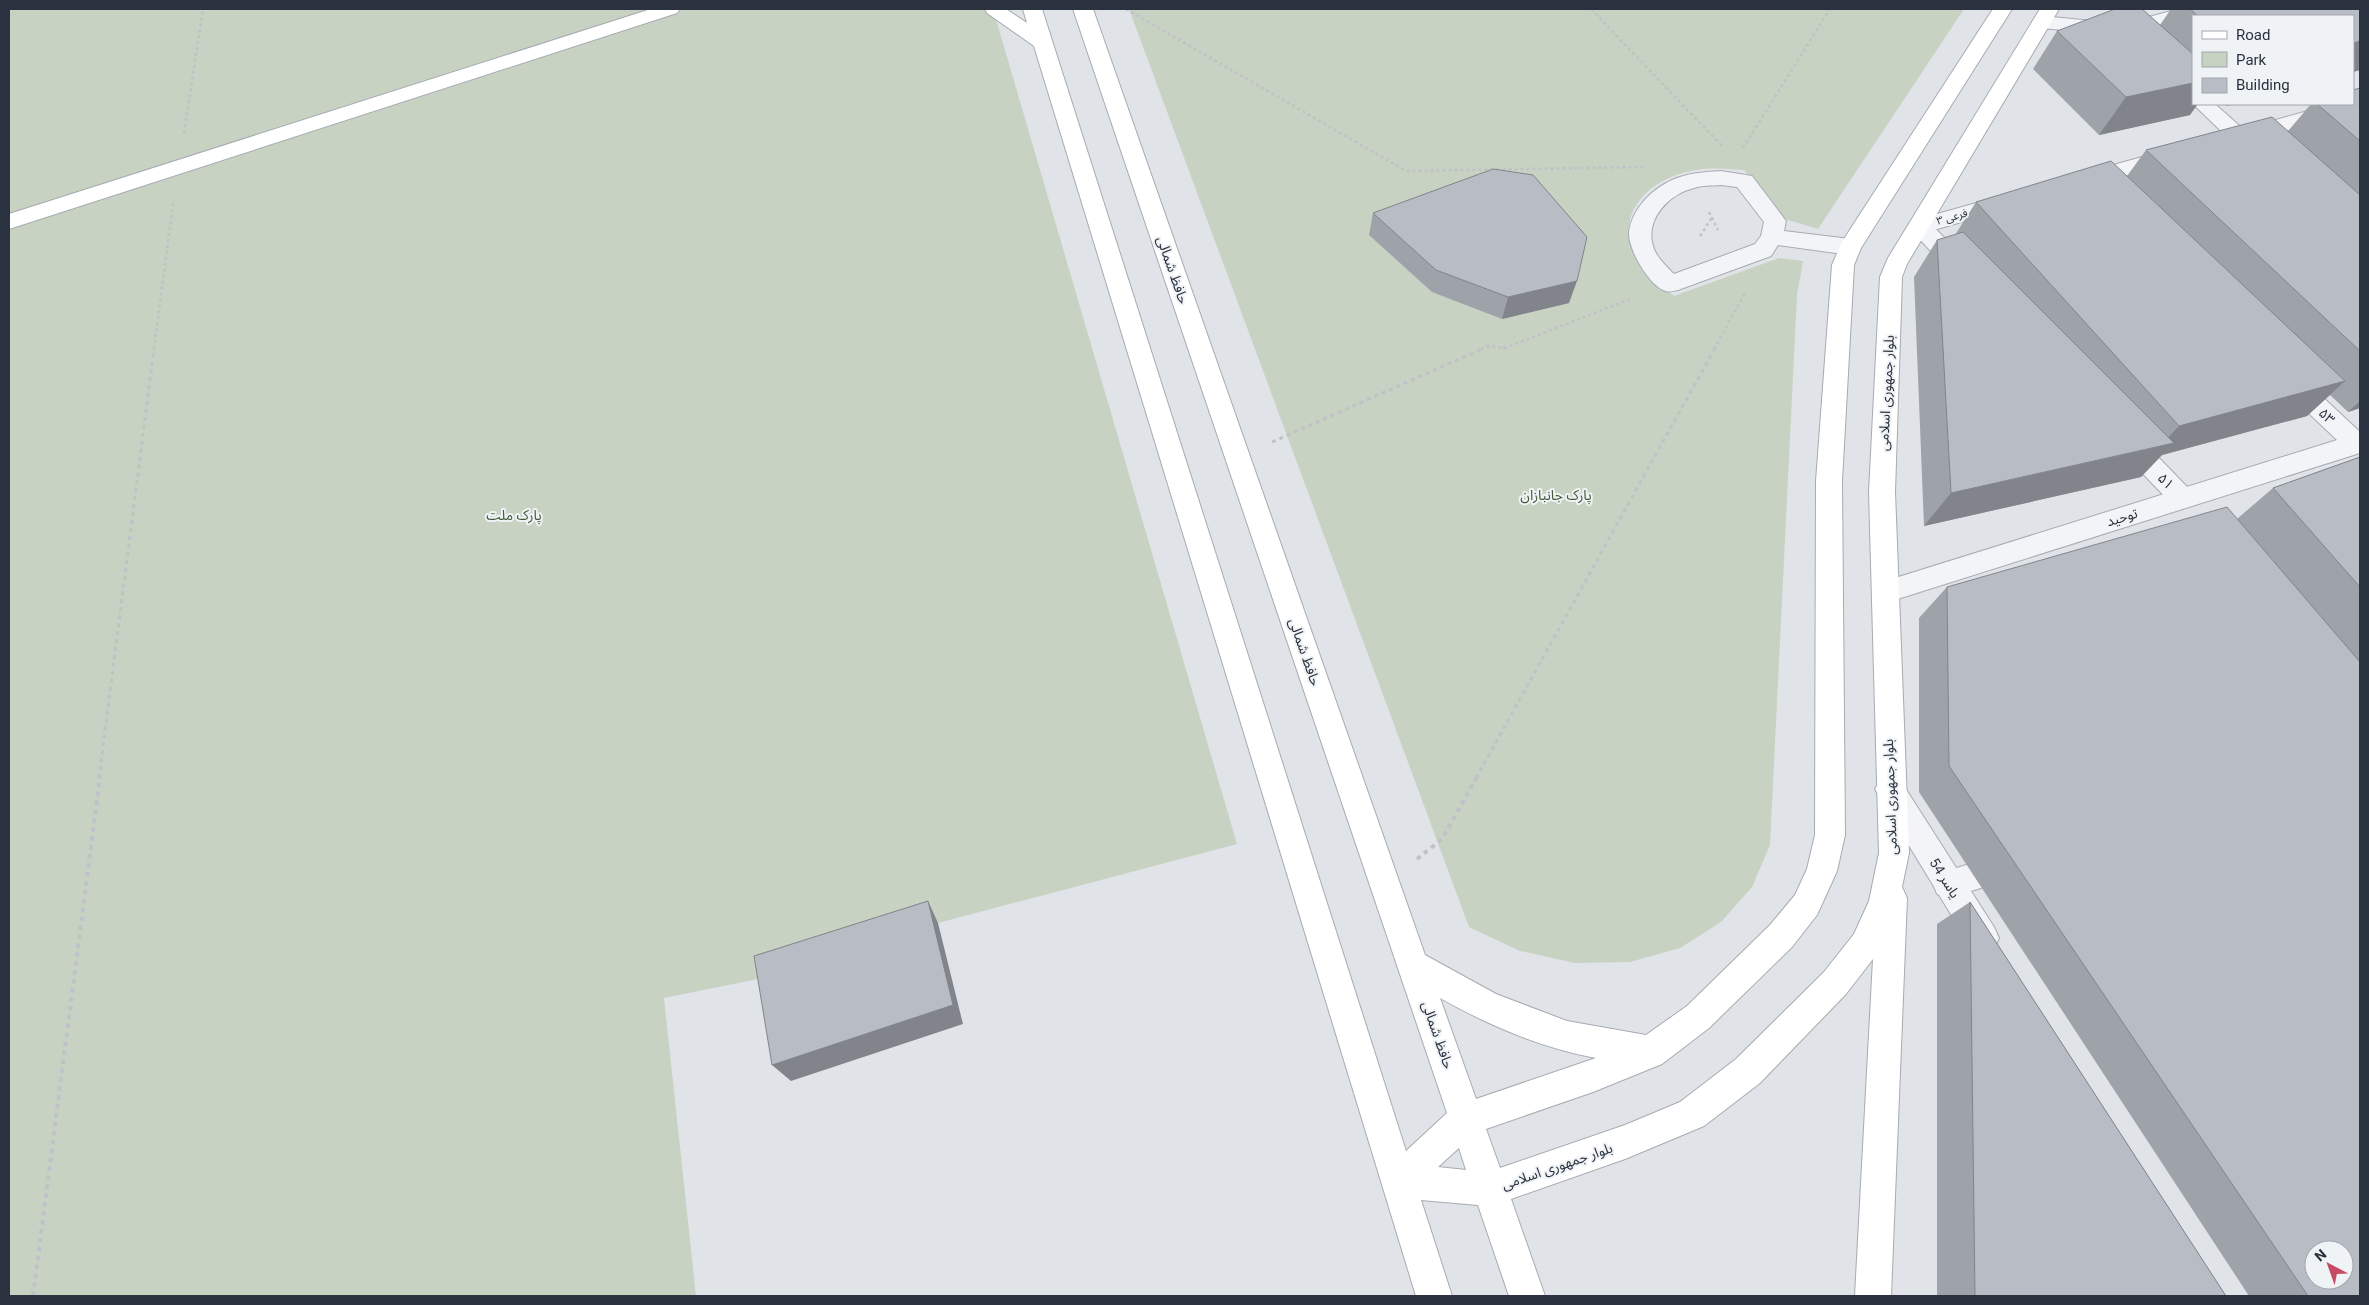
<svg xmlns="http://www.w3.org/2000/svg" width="2369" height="1305" font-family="Roboto,'Noto Sans Arabic',sans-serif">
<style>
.green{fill:#c7d2c2}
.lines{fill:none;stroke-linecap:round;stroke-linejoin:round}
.lane-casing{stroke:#a6abb2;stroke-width:2}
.street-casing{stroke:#a6abb2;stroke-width:2}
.secondary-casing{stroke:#a6abb2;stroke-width:2}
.path-far2{stroke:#bfc2c7;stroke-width:2.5;stroke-dasharray:3 3;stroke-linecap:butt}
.path-far1{stroke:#bfc2c7;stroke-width:3;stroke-dasharray:4 4;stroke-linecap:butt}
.path{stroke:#bfc2c7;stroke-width:4;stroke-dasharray:4.5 4.5;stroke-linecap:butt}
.lane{fill:#f3f4f7;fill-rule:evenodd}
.street{fill:#f3f4f7;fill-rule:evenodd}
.secondary{fill:#fff;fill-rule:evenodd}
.wall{fill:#9ea3a9}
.shaded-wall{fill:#81848a}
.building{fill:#b8bdc5;stroke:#81848a;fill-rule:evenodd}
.labels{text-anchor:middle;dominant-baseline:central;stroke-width:4;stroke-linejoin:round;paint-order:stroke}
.far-street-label{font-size:11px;fill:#2a323f;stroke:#f0f3f6}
.street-label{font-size:14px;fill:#2a323f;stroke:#f0f3f6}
.park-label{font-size:14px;fill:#405a38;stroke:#f0f3f6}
</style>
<rect width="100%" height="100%" fill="#e0e4e8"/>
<!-- green -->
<g class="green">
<polygon points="9,9 993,9 1237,844 938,923 772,976 664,998 696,1296 9,1296"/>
<path d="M1129 9H1964L1818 229 1785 219 1744 170C1727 169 1708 167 1691 171 1647 179 1610 218 1639 262 1648 276 1661 286 1674 296L1779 258 1803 261 1797 295 1770 845 1752 887 1721 922 1680 948 1630 962 1575 963 1520 951 1469 927Z"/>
</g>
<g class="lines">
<defs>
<g id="lane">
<polygon points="1920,218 1928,221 1969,263 1972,269 1969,275 1961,277 1953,275 1912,231 1909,226 1912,221"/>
<polygon points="2126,430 2135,433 2191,491 2195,498 2191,505 2182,508 2173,505 2117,447 2114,440 2117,433"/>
<polygon points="2009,852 2020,856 2024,866 2020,876 1948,898 1937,894 1933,884 1937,874"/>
</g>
<g id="street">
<polygon points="2179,9 2210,9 2207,13 2122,36 2042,28 2035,26 2032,22 2035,18 2042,16 2122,24"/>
<polygon points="2360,97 2360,110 2254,140 2267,153 2263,158 2256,160 2249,158 2193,104 2215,104 2243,129 2333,104 2353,104 2353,98"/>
<polygon points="2171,149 2178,151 2182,156 2178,161 2085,187 2077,185 2074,180 2077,175"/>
<path d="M1721 171 1752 176 1786 221 1784 231 1850 239 1858 242 1861 247 1858 252 1850 255 1778 245 1771 256 1678 290C1673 291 1669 293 1663 290 1648 283 1628 249 1629 232 1632 209 1652 189 1672 180 1688 173 1704 172 1721 171ZM1721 185 1737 187 1764 222 1761 236 1755 244 1674 274C1666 266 1656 257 1653 246 1645 219 1669 194 1694 188 1702 185 1712 186 1721 185Z"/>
<polygon points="2005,195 2013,197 2016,202 2013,207 1920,234 1912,231 1909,226 1912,221"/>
<polygon points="2290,372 2299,375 2360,432 2360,453 1885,603 1876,600 1872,592 1876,584 2337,440 2281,387 2278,381 2281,375"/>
<polygon points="1890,776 1900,780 1994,927 1999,938 1994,949 1983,953 1972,949 1880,798 1875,789 1880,780"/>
</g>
<g id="secondary">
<polygon points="651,9 680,9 677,13 9,229 9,214"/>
<path d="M985 9H1006L1027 23 1023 9H1042L1406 1151 1447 1113 1073 9H1093L1425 955 1496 994 1567 1021 1646 1035 1687 1006 1770 925 1795 895 1807 869 1815 835 1816 481 1832 265 1842 242 1993 9H2012L1861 248 1854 265 1842 481 1845 835 1837 871 1817 915 1792 947 1709 1028 1662 1064 1593 1092 1486 1129 1500 1168 1625 1125 1680 1102 1736 1059 1824 972 1854 934 1869 901 1879 853 1869 492 1880 277 1888 258 2040 9H2059L1907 264 1902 277 1895 492 1909 853 1902 887 1907 898 1891 1296H1855L1873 959 1846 994 1760 1083 1704 1126 1625 1159 1511 1199 1545 1296H1509L1478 1205 1421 1200 1452 1296H1416L1034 46 987 13ZM1440 998C1488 1025 1541 1048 1596 1058L1476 1099ZM1459 1148 1466 1170 1438 1167Z"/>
</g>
</defs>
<!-- lane casing -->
<use href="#lane" class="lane-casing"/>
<!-- street casing -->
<use href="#street" class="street-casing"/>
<!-- secondary casing -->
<use href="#secondary" class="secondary-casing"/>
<!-- path-far2 -->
<g class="path-far2">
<polyline points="1126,9 1406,171 1644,167"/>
<polyline points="1591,9 1722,146"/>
<polyline points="184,133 203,9"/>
<polyline points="1743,148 1830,9"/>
<polyline points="1709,212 1718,230"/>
<polyline points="1700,236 1713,216"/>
<polyline points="154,349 173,203"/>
<polyline points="1481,349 1488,346 1505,348 1633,298"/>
<polyline points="1714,349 1745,293"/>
</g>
<!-- path-far1 -->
<g class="path-far1">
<polyline points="1503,348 1506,348"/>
<polyline points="1272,442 1484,348"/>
<polyline points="99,778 154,348"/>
<polyline points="1476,778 1715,348"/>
</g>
<!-- path -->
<g class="path">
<polyline points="1417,859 1442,839 1477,777"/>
<polyline points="33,1296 100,777"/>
</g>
<!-- lane -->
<use href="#lane" class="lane"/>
<!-- street -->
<use href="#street" class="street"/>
<!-- secondary -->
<use href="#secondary" class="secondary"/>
</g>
<!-- wall -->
<g class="wall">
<polygon points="2171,9 2360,9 2360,70 2353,72 2353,16 2193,16 2193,104 2190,115 2099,135 2033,69 2057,31 2160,25"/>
<polygon points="2360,88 2360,408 2348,412 2330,395 2307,416 2162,455 2141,477 1924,526 1914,277 1937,240 1955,235 1976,202 2127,176 2146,150 2288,131 2311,104 2353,104"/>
<polygon points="1373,213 1569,303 1502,319 1432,292 1369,235"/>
<polygon points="2360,457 2360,1296 2249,1296 1919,792 1919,618 1947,587 2237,519 2273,488"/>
<polygon points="1970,902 2226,1296 1937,1296 1937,924"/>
</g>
<!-- shaded-wall -->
<g class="shaded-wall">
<polygon points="2360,41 2360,70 2353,72 2353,43"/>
<polygon points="2193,83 2193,104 2198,104 2190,115 2099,135 2126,97"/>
<polygon points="2228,104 2235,104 2226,106"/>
<polygon points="1577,281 1569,303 1502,319 1508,297"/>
<polygon points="2345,381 2307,416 2162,455 2141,477 1924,526 1951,493 2159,447 2179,426"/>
<polygon points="2360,401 2360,408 2348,412"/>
<polygon points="928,901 938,923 963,1024 791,1081 772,1065"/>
</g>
<!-- building -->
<g class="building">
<polygon points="2115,9 2142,9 2193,54 2193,83 2126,97 2057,31"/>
<polygon points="2190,9 2360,9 2360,41 2353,43 2353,16 2198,16"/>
<polygon points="2360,88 2360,141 2317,104 2353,104 2353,90"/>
<polygon points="2272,117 2360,195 2360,351 2146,150"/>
<polygon points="2111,161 2345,381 2179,426 1976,202"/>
<polygon points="1493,169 1533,175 1587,237 1577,281 1508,297 1436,270 1373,213"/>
<polygon points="1963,232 2174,443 1951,493 1937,240"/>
<polygon points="2360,457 2360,587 2273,488"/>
<path d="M2227 507 2360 662V1296H2308L1949 766 1947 587ZM2314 1250H2344V1280H2314Z"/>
<polygon points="928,901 953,1005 772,1065 754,956"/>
<polygon points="1970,902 2226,1296 1975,1296"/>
</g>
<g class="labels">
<!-- far-street labels -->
<g class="far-street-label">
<text transform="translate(1952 217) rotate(-16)">فرعی ۳</text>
</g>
<!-- street labels -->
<g class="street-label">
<text transform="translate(1173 270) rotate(71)">حافظ شمالی</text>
<text transform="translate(1886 393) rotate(-87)">بلوار جمهوری اسلامی</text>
<text transform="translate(2327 416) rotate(44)">۵۳</text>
<text transform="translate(2166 481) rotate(46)">۵۱</text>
<text transform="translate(2122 517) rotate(-17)">توحید</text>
<text transform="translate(1305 652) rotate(71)">حافظ شمالی</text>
<text transform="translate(1890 797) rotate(-92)">بلوار جمهوری اسلامی</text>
<text transform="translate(1945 878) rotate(58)">یاسر 54</text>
<text transform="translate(1438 1035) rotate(71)">حافظ شمالی</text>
<text transform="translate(1557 1166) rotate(-19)">بلوار جمهوری اسلامی</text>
</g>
<!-- park labels -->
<g class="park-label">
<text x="1556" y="495">پارک جانبازان</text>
<text x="514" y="515">پارک ملت</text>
</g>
</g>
<!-- border -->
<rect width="2369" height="1305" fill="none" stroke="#2a323f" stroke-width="20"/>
<!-- legend -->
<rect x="2192" y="15" width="162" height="90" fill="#f0f3f6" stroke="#a1a6ad"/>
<rect x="2202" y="31" width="25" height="8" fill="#ffffff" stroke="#a1a6ad"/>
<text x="2236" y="40" font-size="15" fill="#2a323f">Road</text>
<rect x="2202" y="52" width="25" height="15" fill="#c7d2c2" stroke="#a1a6ad"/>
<text x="2236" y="65" font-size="15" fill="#2a323f">Park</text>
<rect x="2202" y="78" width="25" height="15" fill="#b8bdc5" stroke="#a1a6ad"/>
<text x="2236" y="90" font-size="15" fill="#2a323f">Building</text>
<!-- north arrow -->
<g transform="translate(2329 1265) rotate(319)"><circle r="24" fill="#f0f3f6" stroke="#a1a6ad"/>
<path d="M0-4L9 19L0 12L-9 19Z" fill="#c64c64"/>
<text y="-8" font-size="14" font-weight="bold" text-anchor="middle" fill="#2a323f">N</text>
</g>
</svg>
